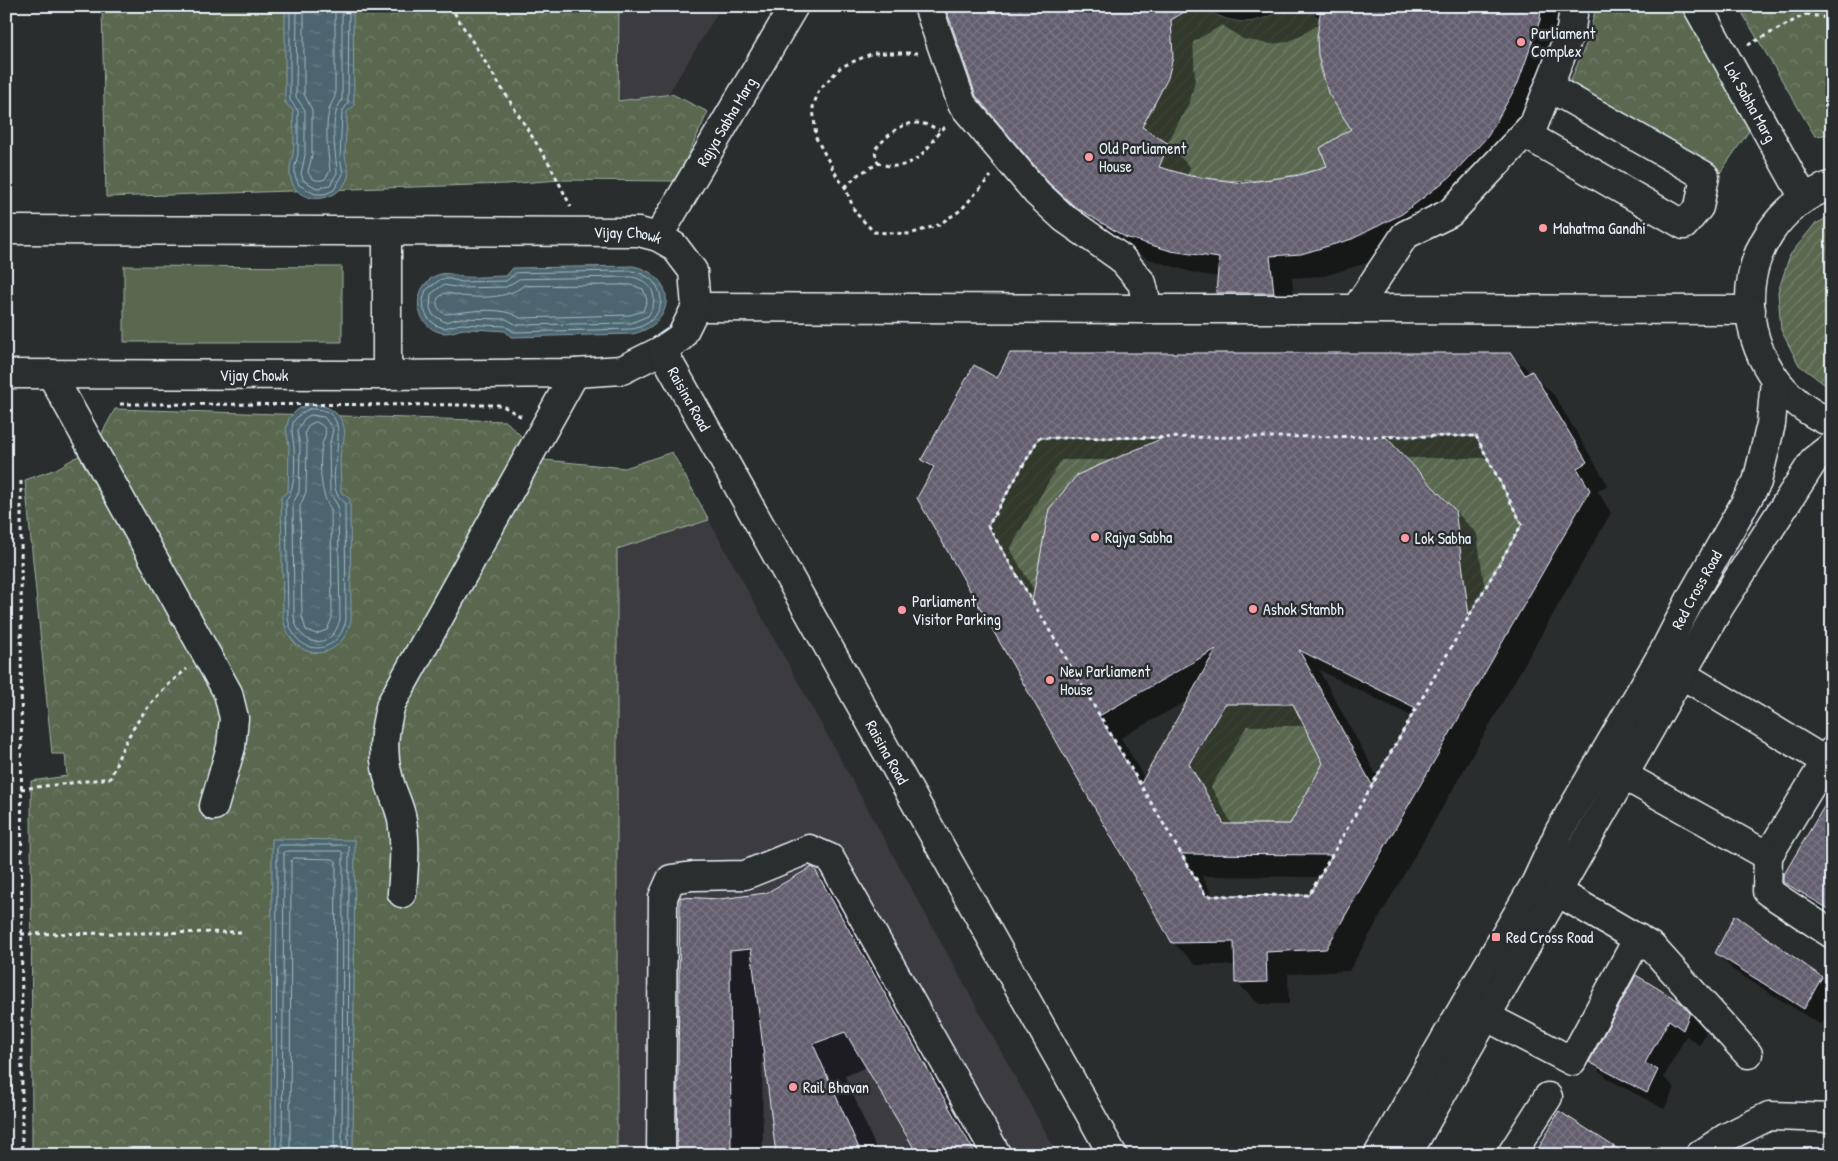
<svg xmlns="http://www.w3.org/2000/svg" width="1838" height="1161" font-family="'Patrick Hand',sans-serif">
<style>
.built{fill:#3b3b41}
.grass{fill:#5a6850;stroke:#a1aca4}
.forest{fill:url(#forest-crowns);stroke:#a1aca4}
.garden{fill:url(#garden-furrows);stroke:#a1aca4}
.water{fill:url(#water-ripples);stroke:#8a9ea6}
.shadow{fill:#0007;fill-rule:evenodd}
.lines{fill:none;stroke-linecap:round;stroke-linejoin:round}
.shore{stroke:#a9b9c1;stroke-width:1}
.building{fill:url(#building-cross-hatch);stroke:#e8f1f8;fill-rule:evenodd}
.minor-casing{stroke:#e8f1f8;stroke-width:31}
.major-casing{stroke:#e8f1f8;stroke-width:31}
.path{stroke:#e8f1f8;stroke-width:3;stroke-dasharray:4 4;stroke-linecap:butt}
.minor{stroke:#2a2d2e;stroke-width:28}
.major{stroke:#2a2d2e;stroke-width:28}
.poi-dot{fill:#ff9aa2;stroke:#2a2d2e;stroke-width:2}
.labels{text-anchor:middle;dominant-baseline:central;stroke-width:5;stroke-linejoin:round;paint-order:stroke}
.poi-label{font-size:16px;fill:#e8f1f8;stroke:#2a2d2e;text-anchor:start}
.street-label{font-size:16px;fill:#e8f1f8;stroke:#2a2d2e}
</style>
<defs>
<pattern id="forest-crowns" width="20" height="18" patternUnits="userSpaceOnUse" patternTransform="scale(1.25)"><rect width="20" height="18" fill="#5a6850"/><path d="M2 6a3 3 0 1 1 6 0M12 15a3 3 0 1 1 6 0" fill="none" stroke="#727e6a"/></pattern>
<pattern id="garden-furrows" width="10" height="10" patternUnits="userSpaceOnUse" patternTransform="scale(1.25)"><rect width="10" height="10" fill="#5a6850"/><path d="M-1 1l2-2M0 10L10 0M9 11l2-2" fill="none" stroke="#727e6a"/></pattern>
<pattern id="water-ripples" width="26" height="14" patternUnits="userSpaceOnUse" patternTransform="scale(1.25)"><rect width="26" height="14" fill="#4b666f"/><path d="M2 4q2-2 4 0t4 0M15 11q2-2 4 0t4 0" fill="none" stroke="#657c84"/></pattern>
<pattern id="building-cross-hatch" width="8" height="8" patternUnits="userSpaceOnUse" patternTransform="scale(1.25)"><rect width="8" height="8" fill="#635d6e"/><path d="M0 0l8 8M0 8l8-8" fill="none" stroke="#797583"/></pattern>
</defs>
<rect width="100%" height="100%" fill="#2a2d2e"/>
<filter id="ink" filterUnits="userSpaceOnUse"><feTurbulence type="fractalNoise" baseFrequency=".02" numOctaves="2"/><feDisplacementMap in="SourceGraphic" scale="10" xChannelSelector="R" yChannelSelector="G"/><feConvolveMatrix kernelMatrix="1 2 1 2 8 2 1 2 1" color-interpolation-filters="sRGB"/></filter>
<g filter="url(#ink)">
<!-- built -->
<g class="built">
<polygon points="619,6 722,6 667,96 618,101"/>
<polygon points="709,520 1058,1155 617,1155 617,549"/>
</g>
<!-- grass -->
<polygon class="grass" points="124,266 342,267 342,342 124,342"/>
<!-- forest -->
<g class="forest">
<polygon points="102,6 619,6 618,101 672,94 708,112 676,181 560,180 506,184 106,197"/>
<polygon points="1596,6 1683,6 1751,128 1720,173 1569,84 1588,40"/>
<polygon points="1738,6 1832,6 1832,134 1815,136"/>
<polygon points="115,409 506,421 545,460 625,468 672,452 709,520 617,549 617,1155 32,1155 31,781 67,776 65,754 52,754 25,480 56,469 95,446"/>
</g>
<!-- garden -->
<g class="garden">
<path d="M1194 6C1204 6 1210 13 1219 16 1227 20 1236 21 1245 22 1266 22 1288 4 1300 6 1307 7 1314 15 1320 19 1319 30 1317 43 1318 54 1320 82 1336 106 1351 129L1320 148 1327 166C1266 186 1220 185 1159 167L1168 144 1142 127C1166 84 1176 71 1171 20Z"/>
<polygon points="1832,215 1832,390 1799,365 1781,330 1778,292 1790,255 1814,225"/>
<polygon points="1208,436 1160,455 1129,452 1077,475 1049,509 1039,564 1087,638 1072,667 988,526 1039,438"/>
<polygon points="1476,436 1522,524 1429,678 1295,441"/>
<polygon points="1225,704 1293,704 1323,763 1290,824 1224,824 1189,764"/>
</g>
<!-- water -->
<g class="water">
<path d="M285 6H353L354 106 347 112C347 126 345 140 345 154 345 162 350 168 348 177 339 205 294 207 290 175 289 167 292 161 293 153 295 139 293 124 293 110L285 103Z"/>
<path d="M633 266C678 275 677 325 632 334L511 337 505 331C491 330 477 329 463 329 457 330 452 333 445 333 426 332 414 311 420 294 423 284 431 276 441 274 449 272 456 276 463 277 477 278 492 276 506 276L513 268Z"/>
<path d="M308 404C327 403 348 415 344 438 344 442 341 445 341 449 339 463 341 478 341 492L350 499 351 620C341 665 291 663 283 618L281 497 288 491 289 446 286 429 289 418 297 410Z"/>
<polygon points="272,839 355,840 353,1155 271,1155"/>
</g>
<!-- shadow -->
<g class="shadow">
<path d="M945 6H1566L1510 158 1374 261 1324 276 1292 278 1296 315H1240L1217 293 1219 277 1194 273 1148 259 1098 228 1072 204 977 96ZM1319 24 1352 130 1329 167 1300 176 1243 184 1187 177 1190 167 1167 144 1190 101 1195 80 1193 42 1222 25 1243 39 1270 44 1287 42 1302 35Z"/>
<path d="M1511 354 1554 395 1608 485 1598 491 1611 513 1349 971 1288 974 1289 1004H1259L1236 982V965H1196L1173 942 934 471 922 459 997 380ZM1406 458H1489L1523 524 1485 592 1477 534ZM1061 460H1114L1035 592 1010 549ZM1319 670 1413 717 1378 778ZM1190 699 1145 779 1121 738ZM1247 726H1305L1325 763 1290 826H1233L1211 787ZM1202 876 1321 877 1310 896 1214 898Z"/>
<polygon points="1832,796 1832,919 1807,905 1784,882"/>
<polygon points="814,870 846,902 989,1155 919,1155 867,1067 845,1076 879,1155 777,1155 764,1044 762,1045 763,1155 679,1155 720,900 766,894"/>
<polygon points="1716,953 1821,978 1832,989 1832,1006 1821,1025 1733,970"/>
<polygon points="1680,1003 1706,1031 1700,1046 1686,1036 1664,1077 1675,1088 1664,1109 1608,1079 1591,1062"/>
<polygon points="1631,1148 1639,1155 1537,1155 1622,1153"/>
</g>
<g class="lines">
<!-- shore -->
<g class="shore">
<polyline points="290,6 290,100 298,111 298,154 295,166 295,176 299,185 315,194 325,194 334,190 343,174 340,157 342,112 348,103 349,6"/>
<path d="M297 6 296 97 305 110V155L301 174 304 181 317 188 330 185 337 173C336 151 328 119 342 100V6"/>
<path d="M304 6V94L312 110V155L308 172C311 180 318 182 325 179L330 171C328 150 322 116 335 97V6"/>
<path d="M632 271C671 278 670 322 632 329L514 332 505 326 461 324 444 328 435 325 428 318 424 310 423 300 426 290 441 279H450L462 282 506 281 516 273Z"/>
<path d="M632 277C653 281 660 298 648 316L631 323 517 325 506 319 461 318 445 322 433 315 430 308 431 294 443 285 462 288 506 287 519 279Z"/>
<path d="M631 285 643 289 647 300 643 311 630 315 520 318C501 305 468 312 446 314 439 312 435 305 438 298L445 293C451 293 455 295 461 296 480 298 507 299 523 286Z"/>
<path d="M309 409C361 406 325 467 337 494 338 497 343 500 345 503L346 620C337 659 294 656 288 618L286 500C296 487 295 464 294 448 292 428 287 420 309 409Z"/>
<path d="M311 415 324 417 333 429 329 448 330 493 338 506 340 619C333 651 299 648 294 617L293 503 299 492 300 446 297 431 304 419Z"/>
<path d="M316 422C320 424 323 425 325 429 327 435 323 439 322 445 319 462 320 496 331 509L332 618 327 630 316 634 306 630 302 616 300 506 306 492 307 446 305 432 309 425Z"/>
<polyline points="276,1155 277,847 280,845 347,845 349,847 348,1155"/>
<polyline points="282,1155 284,853 286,851 341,851 343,853 342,1155"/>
<polyline points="290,1155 291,861 294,858 333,859 336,861 334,1155"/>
</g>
</g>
<!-- building -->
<g class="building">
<polygon points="945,6 1194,6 1171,20 1173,57 1168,78 1142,127 1169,144 1159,167 1190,176 1243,183 1300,175 1327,166 1320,148 1351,129 1328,93 1318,55 1317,38 1321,6 1541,6 1540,20 1518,83 1488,136 1450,177 1402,214 1352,239 1301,254 1270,256 1274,293 1216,293 1219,258 1171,251 1125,237 1074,206 1048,182 976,96"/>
<path d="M1010 353H1511L1525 375 1532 371 1587 462 1577 468 1590 490 1326 949 1266 952 1267 982 1235 983 1234 942 1172 943 917 498 934 467 921 460 974 365 997 378ZM1385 436H1476L1522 524 1469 616 1455 510ZM1039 438H1163L1077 475 1049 509 1032 601 988 526ZM1216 649 1140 785 1099 716ZM1299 650 1416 708 1372 785ZM1225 704H1293L1323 763 1290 824H1224L1189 764ZM1181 854 1332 855 1309 895 1206 896Z"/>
<polygon points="1832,793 1832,911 1783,882 1783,876"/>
<polygon points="812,867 814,868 976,1155 918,1155 845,1032 813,1044 862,1155 776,1155 751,949 730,951 731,1155 677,1155 680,897 720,899 766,893"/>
<polygon points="1735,915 1822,977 1804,1009 1715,953"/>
<polygon points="1636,975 1680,1002 1690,1013 1683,1030 1669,1020 1645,1063 1658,1070 1647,1093 1589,1062"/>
<polygon points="1559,1111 1627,1155 1535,1155"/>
</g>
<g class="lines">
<defs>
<g id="minor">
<polyline points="928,6 962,104 1037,193 1064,218 1121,258 1142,283 1148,309 1356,309 1405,235 1450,213 1534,124 1571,30 1574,6"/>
<path id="s1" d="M1697 6 1804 198"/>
<polyline points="1525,134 1684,225 1699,207 1705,176 1549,87"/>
<path d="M1832 185C1720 225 1725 379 1832 423"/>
<path id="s2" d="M658 237 794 6"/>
<polyline points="696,307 1148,309"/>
<polyline points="1356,309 1751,310"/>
<polyline points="51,374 228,693 234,718 231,747 214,806"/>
<polyline points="1681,674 1825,761"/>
<polyline points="1832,751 1768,856 1767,891 1832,934"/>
<polyline points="1623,775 1768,856"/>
<polyline points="1556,891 1652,947 1748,1054"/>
<path d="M402 893C404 868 406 844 402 820 400 806 392 793 389 780 381 753 384 730 391 704L575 373"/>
<polyline points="1485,1016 1572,1061 1638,938"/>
<polyline points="661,1155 663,897 671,879 693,876 745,875 809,849 830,858 997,1155"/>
<path id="s3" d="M1378 1155 1536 882 1559 832 1664 651 1692 596 1757 482 1771 424 1775 380"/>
<polyline points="1407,1155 1719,608 1814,460 1832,446"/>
<polyline points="1511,1155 1548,1097"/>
<polyline points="1700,1155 1727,1137 1769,1116 1832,1118"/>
</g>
<g id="major">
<path id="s4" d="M6 230 639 232 658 237 674 246 693 271 696 307 681 337 662 350 622 370 575 373 387 375 6 374"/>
<path id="s5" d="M662 350 1113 1155"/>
<polyline points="387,375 387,232"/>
</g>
</defs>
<!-- minor casing -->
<use href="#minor" class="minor-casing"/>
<!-- major casing -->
<use href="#major" class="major-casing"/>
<!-- path -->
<g class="path">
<polyline points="450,6 550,165 571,207"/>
<polyline points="1806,14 1832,19"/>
<polyline points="1748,45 1806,14 1810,6"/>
<polyline points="918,53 873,53 841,67 819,90 813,107 816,138 838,178 845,187 855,212 874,232 910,234 938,225 961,210 991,176"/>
<path d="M879 163 876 159 875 149C895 128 910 114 939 130"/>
<path d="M845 187 859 174 879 163C895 170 912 165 924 152 933 143 936 132 947 126"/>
<polyline points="120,404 501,405 522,417"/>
<polygon points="1476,436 1522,524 1309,895 1206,896 988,526 1039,438"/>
<polyline points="21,481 22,1155"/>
<path d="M21 789 111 778C125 734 150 697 187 669"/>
<polyline points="21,934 242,932"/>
</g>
<!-- minor -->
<use href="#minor" class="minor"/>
<!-- major -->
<use href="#major" class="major"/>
</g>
</g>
<!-- markers -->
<g class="poi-dot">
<circle cx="1521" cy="42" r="5"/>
<circle cx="1089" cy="157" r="5"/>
<circle cx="1543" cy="228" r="5"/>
<circle cx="1095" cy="537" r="5"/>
<circle cx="1405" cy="538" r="5"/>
<circle cx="1253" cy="609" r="5"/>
<circle cx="902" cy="610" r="5"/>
<circle cx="1050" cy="680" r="5"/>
<rect x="1491" y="932" width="10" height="10" rx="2.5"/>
<circle cx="793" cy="1087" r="5"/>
</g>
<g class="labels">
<!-- poi labels -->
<g class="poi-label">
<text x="1531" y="33">Parliament<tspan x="1531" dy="18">Complex</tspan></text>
<text x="1099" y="148">Old Parliament<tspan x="1099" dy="18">House</tspan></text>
<text x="1553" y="228">Mahatma Gandhi</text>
<text x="1105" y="537">Rajya Sabha</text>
<text x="1415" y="538">Lok Sabha</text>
<text x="912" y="601">Parliament<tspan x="912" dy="18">Visitor Parking</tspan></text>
<text x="1263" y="609">Ashok Stambh</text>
<text x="1060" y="671">New Parliament<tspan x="1060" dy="18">House</tspan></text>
<text x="1506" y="937">Red Cross Road</text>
<text x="803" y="1087">Rail Bhavan</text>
</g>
<!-- street labels -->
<g class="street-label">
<text stroke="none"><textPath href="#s1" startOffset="110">Lok Sabha Marg</textPath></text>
<text stroke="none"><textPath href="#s2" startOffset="134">Rajya Sabha Marg</textPath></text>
<text stroke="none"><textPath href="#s4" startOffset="622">Vijay Chowk</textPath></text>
<text x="254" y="375">Vijay Chowk</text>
<text stroke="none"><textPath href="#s5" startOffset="56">Raisina Road</textPath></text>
<text stroke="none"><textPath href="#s3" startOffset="649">Red Cross Road</textPath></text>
<text stroke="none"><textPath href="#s5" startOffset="461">Raisina Road</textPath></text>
</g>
</g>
<!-- margin -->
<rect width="1838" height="1161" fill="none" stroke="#2a2d2e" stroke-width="25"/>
<rect x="12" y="12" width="1813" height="1136" fill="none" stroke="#e8f1f8" stroke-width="2" filter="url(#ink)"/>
</svg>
